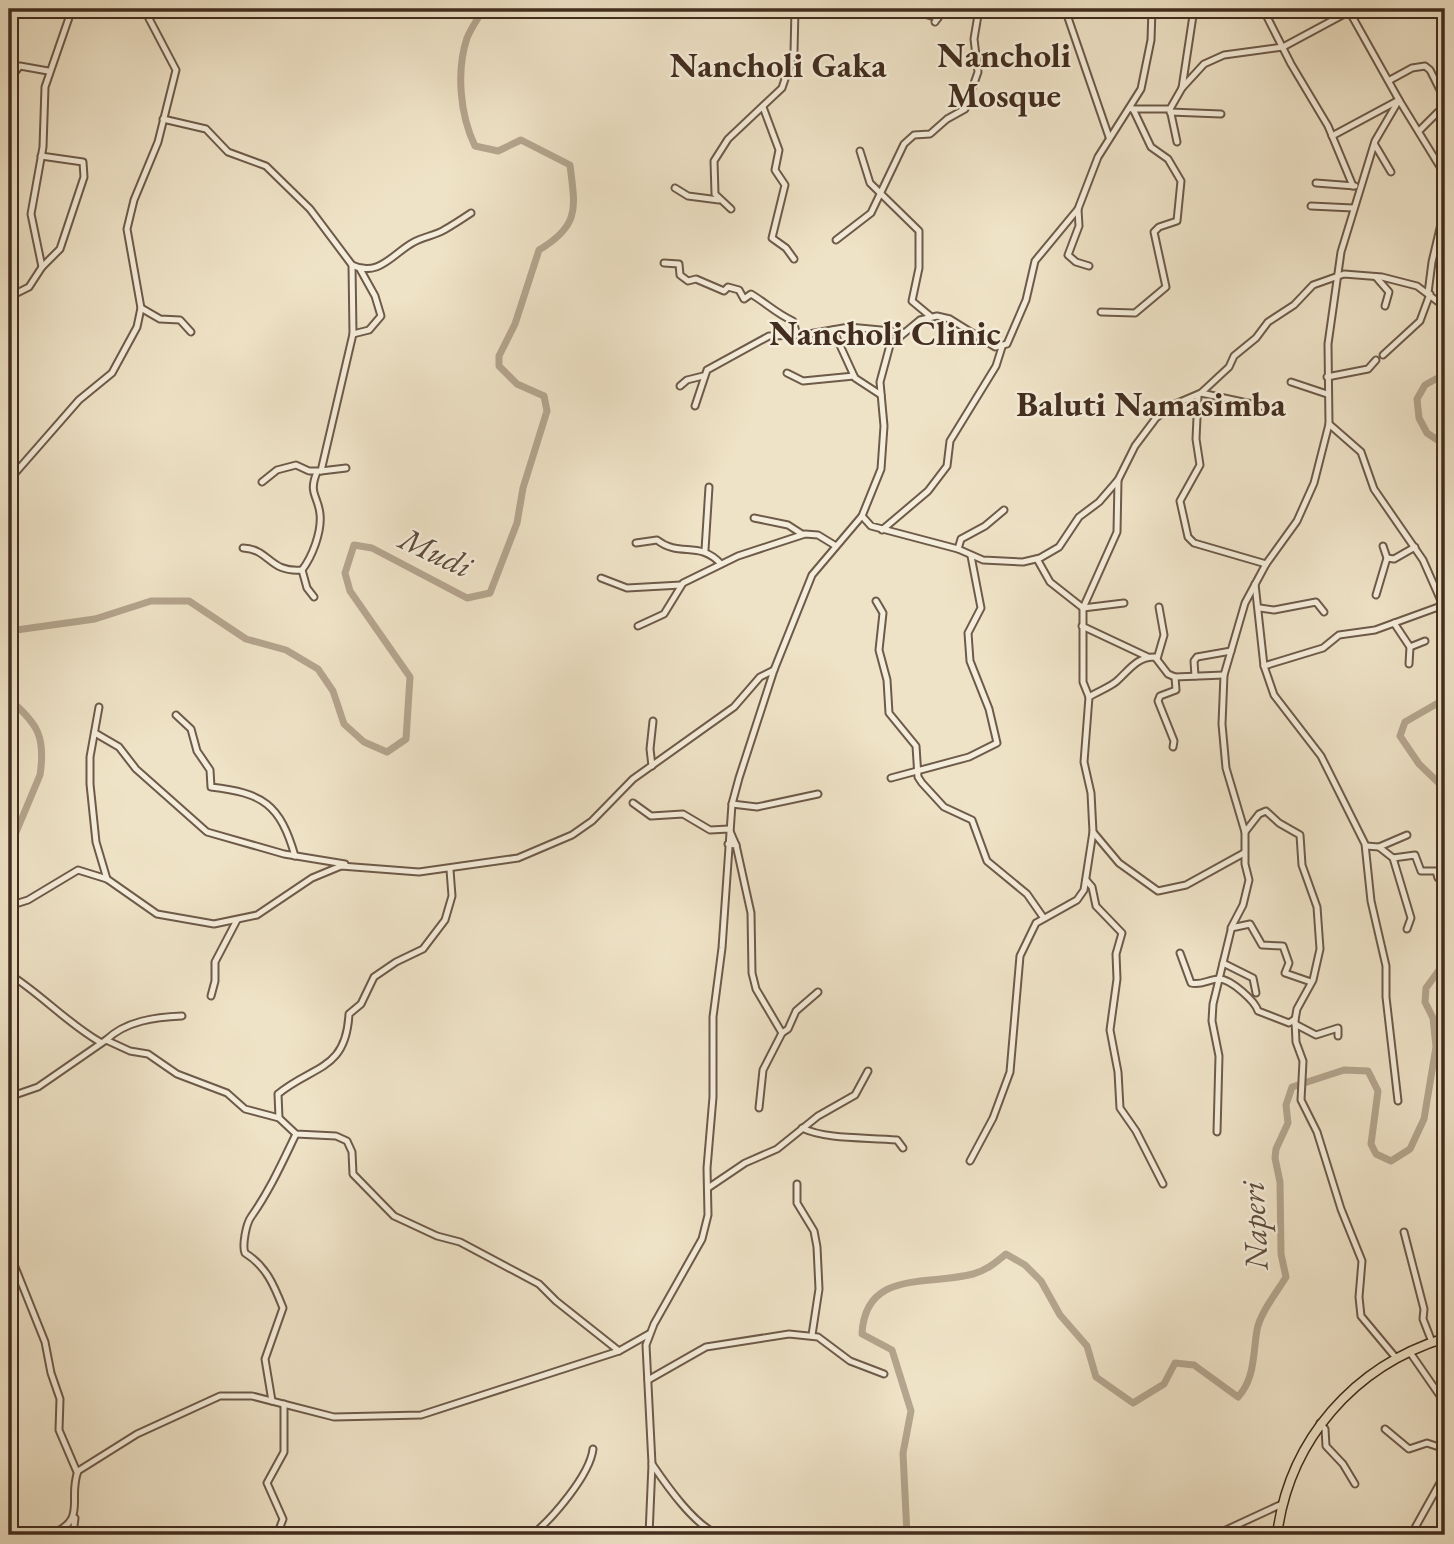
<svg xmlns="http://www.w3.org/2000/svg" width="1454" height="1544" font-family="'EB Garamond',serif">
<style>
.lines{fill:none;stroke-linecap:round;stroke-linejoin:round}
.river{stroke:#b4a58e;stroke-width:7}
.minor-casing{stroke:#6d5a49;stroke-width:9}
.highway-casing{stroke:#422d1f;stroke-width:11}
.minor{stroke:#f5eddb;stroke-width:5}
.highway{stroke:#efe3c7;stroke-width:8}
.labels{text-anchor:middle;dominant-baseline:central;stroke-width:5;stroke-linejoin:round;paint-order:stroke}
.water-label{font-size:33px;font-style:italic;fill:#5e4b3b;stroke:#f5eddb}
.quarter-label{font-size:35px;font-weight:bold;fill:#422d1f;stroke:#f5eddb}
</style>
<rect width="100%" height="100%" fill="#efe3c7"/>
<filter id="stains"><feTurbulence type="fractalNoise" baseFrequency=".00286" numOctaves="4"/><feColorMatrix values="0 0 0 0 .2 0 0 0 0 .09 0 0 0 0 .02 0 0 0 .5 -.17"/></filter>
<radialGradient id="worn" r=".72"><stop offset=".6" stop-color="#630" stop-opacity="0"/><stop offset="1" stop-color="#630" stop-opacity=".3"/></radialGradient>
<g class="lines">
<!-- river -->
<g class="river">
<polyline points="1445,374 1425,385 1417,399 1419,418 1427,433 1445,445"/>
<path d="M9 631 95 619 151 601H189L246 639 286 650 318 669 333 691 344 724 364 742 387 752 406 739 410 677 350 591 345 573 354 545 372 548 467 598 490 593 517 523 523 488 547 411 544 396 517 384 499 366V356L515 324 539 250C581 225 575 207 570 165L521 140 498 151 475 146C460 115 456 71 467 38 471 28 478 19 483 9"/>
<path d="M9 699C37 723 46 736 40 775L9 849"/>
<polyline points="1445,699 1405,722 1400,736 1419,764 1445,789"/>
<path d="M907 1535 903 1453 911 1411 892 1350 862 1334C865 1269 929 1286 973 1274 987 1270 995 1263 1006 1254L1025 1265 1041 1281 1060 1315 1087 1346 1096 1377 1133 1403 1164 1384 1175 1363 1194 1365 1238 1397C1255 1379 1253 1353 1257 1330 1260 1313 1277 1292 1286 1277L1281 1254 1280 1182 1275 1158 1276 1149 1288 1123 1286 1105 1292 1087 1344 1070 1368 1071 1378 1091 1371 1144 1376 1154 1391 1161 1410 1149 1424 1119 1436 1047 1433 1018 1425 1002 1426 988 1445 962"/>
</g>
<defs>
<g id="minor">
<polyline points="864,9 867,9"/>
<polyline points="907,9 938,18"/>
<polyline points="1065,9 1109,137"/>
<polyline points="1263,9 1291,64 1328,126 1353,186"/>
<polyline points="935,22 944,9"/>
<polyline points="9,79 20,66 48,71"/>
<polyline points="1390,80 1412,68 1425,66 1430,70 1445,100"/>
<polyline points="1182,88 1194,9"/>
<polyline points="763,107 779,150 775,170 785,185 772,238 786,248 794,259"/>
<polyline points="1132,109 1170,109 1182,88 1204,64 1224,55 1283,47 1350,11"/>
<polyline points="1170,109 1177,142"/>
<polyline points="1170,112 1221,114"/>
<polyline points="163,119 206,129 228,152 266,166 310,209 352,265 353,334 321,471 309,471 296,465 277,470 262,482"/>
<polyline points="1419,131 1445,105"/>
<polyline points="1332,136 1399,100 1445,175"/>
<polyline points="1375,145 1391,172"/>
<polyline points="860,151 870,183 919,231 919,268 912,301 930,316"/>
<polyline points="1316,183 1355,186"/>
<polyline points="675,188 688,196 719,200"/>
<polyline points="1311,206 1353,208"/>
<polyline points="731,209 715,194 714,161 728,139 782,88 794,52 795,9"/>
<polyline points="1078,209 1079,226 1068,255 1076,262 1089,266"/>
<polyline points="836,240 871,213 904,144 914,135 930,134 947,119 965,109 978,72 974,39 979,9"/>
<path d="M664 263 679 264 680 275 688 281 696 279 724 291 728 287 739 290 744 299 751 294C766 303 777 314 793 321L797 335"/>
<path d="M352 265C379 278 393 253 414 242 423 237 436 235 444 230 453 225 462 219 471 213"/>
<polyline points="42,267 31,214 43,147 45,87 72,9"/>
<polyline points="1376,277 1389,292 1385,306"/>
<polyline points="1428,293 1432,262 1445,207"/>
<polyline points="9,297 29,287 42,267 60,249 84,177 83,162 41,156"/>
<polyline points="141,308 160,319 180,320 191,332"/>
<polyline points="1101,312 1135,313 1166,287 1154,232 1159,227 1177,221 1181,181 1168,159 1151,147 1133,109"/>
<polyline points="833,330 855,378 881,395"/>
<polyline points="353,334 369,330 381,316 375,296 360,269"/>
<polyline points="1383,355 1420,321 1430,294"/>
<polyline points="787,373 803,381 854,376"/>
<polyline points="1327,377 1368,369 1376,360"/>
<polyline points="1291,382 1327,394"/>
<polyline points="680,386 687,380 703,376"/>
<polyline points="1201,393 1266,407"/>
<polyline points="1198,396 1196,439 1200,465 1180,501 1188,537 1194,543 1266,564"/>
<polyline points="695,406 707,370 769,336 803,335 849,327 902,332"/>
<polyline points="1329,424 1361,452 1374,489 1423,560 1445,610"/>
<polyline points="321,471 346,468"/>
<polyline points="9,480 79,400 112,373 137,327 141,308 127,229 134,200 158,142 176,70 144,9"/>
<polyline points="862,516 871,526 958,549 983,560 1023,562 1040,558 1059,547 1079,517 1099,502 1118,480 1135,446 1156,418 1173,405 1201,393 1229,367 1234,356 1256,338 1268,322 1294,305 1313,285 1344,274 1382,277 1417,286 1445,307"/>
<polyline points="754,518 788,525 802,534"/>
<polyline points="882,530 928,491 947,466 950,441 996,366 1002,347"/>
<path d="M636 543 657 540C680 558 699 540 721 564"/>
<path d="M243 548C270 549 269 573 302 570"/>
<polyline points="958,549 961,539 985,526 1004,510"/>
<polyline points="705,550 709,487"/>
<polyline points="1387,558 1394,559 1415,547"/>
<polyline points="1037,559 1050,582 1083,608 1124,603"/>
<polyline points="601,578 627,588 681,585"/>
<polyline points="1255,584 1264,666 1274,695 1321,756 1365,844 1371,901 1386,966 1386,997 1398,1101"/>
<polyline points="1376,595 1387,558 1383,546"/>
<path d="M314 597 307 588 302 570C312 557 322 532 320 514 318 495 308 494 317 472"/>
<polyline points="876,601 883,613 879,650 887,680 889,713 916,746 918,777 922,783 944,807 972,820 987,861 1027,894 1043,917"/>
<polyline points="1260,608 1274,610 1316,602 1324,612"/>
<polyline points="1394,623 1410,647 1409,664"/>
<polyline points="638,626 664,614 683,583 738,556 805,534 818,535 836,546"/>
<polyline points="1082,626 1148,657"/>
<polyline points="1410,647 1425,641"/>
<polyline points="1157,659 1164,635 1159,607"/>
<polyline points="1264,666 1323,648 1339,635 1375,630 1441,606"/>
<polyline points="1195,676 1194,661 1197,657 1231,651"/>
<polyline points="1089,697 1083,682 1083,608 1117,532 1118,480"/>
<polyline points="99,707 90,757 90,784 96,842 107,879"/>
<path d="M176 715 191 729 197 751 210 770 211 787C263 793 280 804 295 856"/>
<polyline points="95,733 119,747 136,769 207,832 284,854 345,864"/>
<polyline points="1173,747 1174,741 1158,701 1160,696 1176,690 1175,677"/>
<polyline points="652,766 650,749 653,721"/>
<polyline points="891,778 969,757 997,743 989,709 970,661 968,633 981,608 971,556"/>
<polyline points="633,803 651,816 683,814 710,830 729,829 736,845"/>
<polyline points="732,804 757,807 818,794"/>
<polyline points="1093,832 1119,863 1158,891 1186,885 1244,853"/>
<polyline points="1245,832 1259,814 1266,811 1279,823 1300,835 1302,865 1317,907 1320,949 1313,980 1297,1009 1295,1020 1296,1042 1303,1061 1301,1100 1317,1132 1341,1209 1362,1261 1359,1297 1361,1316 1396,1358"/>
<polyline points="728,844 736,845 751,913 752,973 756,989 782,1033 763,1070 759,1108"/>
<polyline points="1366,846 1379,847 1393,858 1411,918 1407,929"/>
<polyline points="1379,847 1407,835"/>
<polyline points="1393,858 1415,855 1421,871 1436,871 1438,878"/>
<polyline points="1086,880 1092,887 1096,906 1122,933 1116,954 1117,979 1110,1030 1118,1072 1120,1108 1136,1131 1163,1184"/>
<polyline points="9,906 28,900 78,870 107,879 157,914 214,924 257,915 312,878 341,866 419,872 518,858 572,835 592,821 633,779 734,707 760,677 774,670"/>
<polyline points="1231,928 1250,924 1262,945 1283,946 1289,963 1285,973 1311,982"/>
<path d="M1180 953 1191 983C1201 986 1209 979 1219 979 1231 979 1255 1001 1258 1011L1289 1023 1295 1019"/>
<polyline points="1223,963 1253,978 1256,993"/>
<path d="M9 974C41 994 67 1023 100 1042"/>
<polyline points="211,996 215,981 215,962 237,920"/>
<polyline points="1295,1024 1316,1035 1338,1028 1338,1036"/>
<polyline points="782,1033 788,1029 796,1011 818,992"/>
<path d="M106 1040C126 1021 155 1017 182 1016"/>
<polyline points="9,1097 38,1087 106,1040 130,1051 148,1054 177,1074 227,1093 245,1109 279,1118 296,1134 336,1136 347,1141 352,1152 353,1174 394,1216 437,1236 460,1242 539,1284 556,1301 619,1351"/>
<path d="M279 1118 278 1094C313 1065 346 1071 349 1014L361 1004 374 977 396 962 423 949 445 920 452 896 450 870"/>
<path d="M802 1128C827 1140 867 1137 897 1140L903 1148"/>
<polyline points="1217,1132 1219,1056 1212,1021 1213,1004 1232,926 1243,905 1249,880 1245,864 1245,832 1226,768 1222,724 1224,675 1245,603 1266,564 1297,521 1314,483 1329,424 1328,344 1341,252 1375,141 1399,100 1348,9"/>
<path d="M970 1161 993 1118 1010 1072 1020 956 1036 923 1077 900 1084 890 1093 832 1091 793 1084 762 1089 697C1098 691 1111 687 1118 680 1130 669 1137 657 1155 657L1168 674 1175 677 1224 675"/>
<polyline points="797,1184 797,1203 814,1231 817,1247 819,1289 812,1335"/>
<polyline points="708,1188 745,1163 777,1149 818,1116 855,1095 868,1071"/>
<polyline points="1404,1232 1424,1309 1423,1319 1432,1342"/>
<polyline points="9,1252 45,1342 51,1373 60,1399 59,1430 77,1472"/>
<polyline points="1409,1351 1445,1403"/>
<polyline points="648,1380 706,1347 789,1334 818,1337 850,1361 884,1374"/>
<path d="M272 1401 265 1359 283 1308C274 1285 266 1266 245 1253 242 1246 246 1224 251 1217 270 1190 282 1163 296 1134"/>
<polyline points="1320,1423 1325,1429 1326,1446 1343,1464 1355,1484"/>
<polyline points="1385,1429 1409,1449 1427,1443 1445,1449"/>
<path d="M652 1464C667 1486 694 1525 719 1535"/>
<path d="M49 1535C89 1520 67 1500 78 1471L137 1434 220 1396H252L334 1417 421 1415 619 1351 649 1334"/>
<polyline points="73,1535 75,1518"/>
<polyline points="277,1535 283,1519 267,1483 284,1452 284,1404"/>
<path d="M532 1535C552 1519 590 1475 593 1449"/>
<polyline points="649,1535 652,1464 646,1345 654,1324 702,1239 708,1215 707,1168 713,1097 713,1017 722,948 732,804 739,778 774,670 812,575 862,516 881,469 884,426 880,382 890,345 920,320 937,316 950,319 995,347 1007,344 1026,300 1035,261 1078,209 1098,157 1141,89 1151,40 1152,9"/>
<polyline points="1215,1535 1282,1504"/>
<polyline points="1411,1535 1445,1474"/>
</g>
<path id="highway" d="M1277 1535C1289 1440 1354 1366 1445 1338"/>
</defs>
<!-- minor casing -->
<use href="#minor" class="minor-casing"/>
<!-- highway casing -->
<use href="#highway" class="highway-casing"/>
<!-- minor -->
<use href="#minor" class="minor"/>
<!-- highway -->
<use href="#highway" class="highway"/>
</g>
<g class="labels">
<!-- water labels -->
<g class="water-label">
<text transform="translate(436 552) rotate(25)">Mudi</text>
<text transform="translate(1254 1226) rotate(-93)">Naperi</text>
</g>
<!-- quarter labels -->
<g class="quarter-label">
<text x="1004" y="54">Nancholi<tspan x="1004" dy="40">Mosque</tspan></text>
<text x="778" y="64">Nancholi Gaka</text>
<text x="885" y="332">Nancholi Clinic</text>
<text x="1151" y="403">Baluti Namasimba</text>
</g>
</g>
<!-- margin -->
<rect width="1454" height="1544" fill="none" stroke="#efe3c7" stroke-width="35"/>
<rect x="10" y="10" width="1433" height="1523" fill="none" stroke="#422d1f" stroke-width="3.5"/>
<rect x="18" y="18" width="1419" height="1509" fill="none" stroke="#422d1f" stroke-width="2"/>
<rect width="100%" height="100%" filter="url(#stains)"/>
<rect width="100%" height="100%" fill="url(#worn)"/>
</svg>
